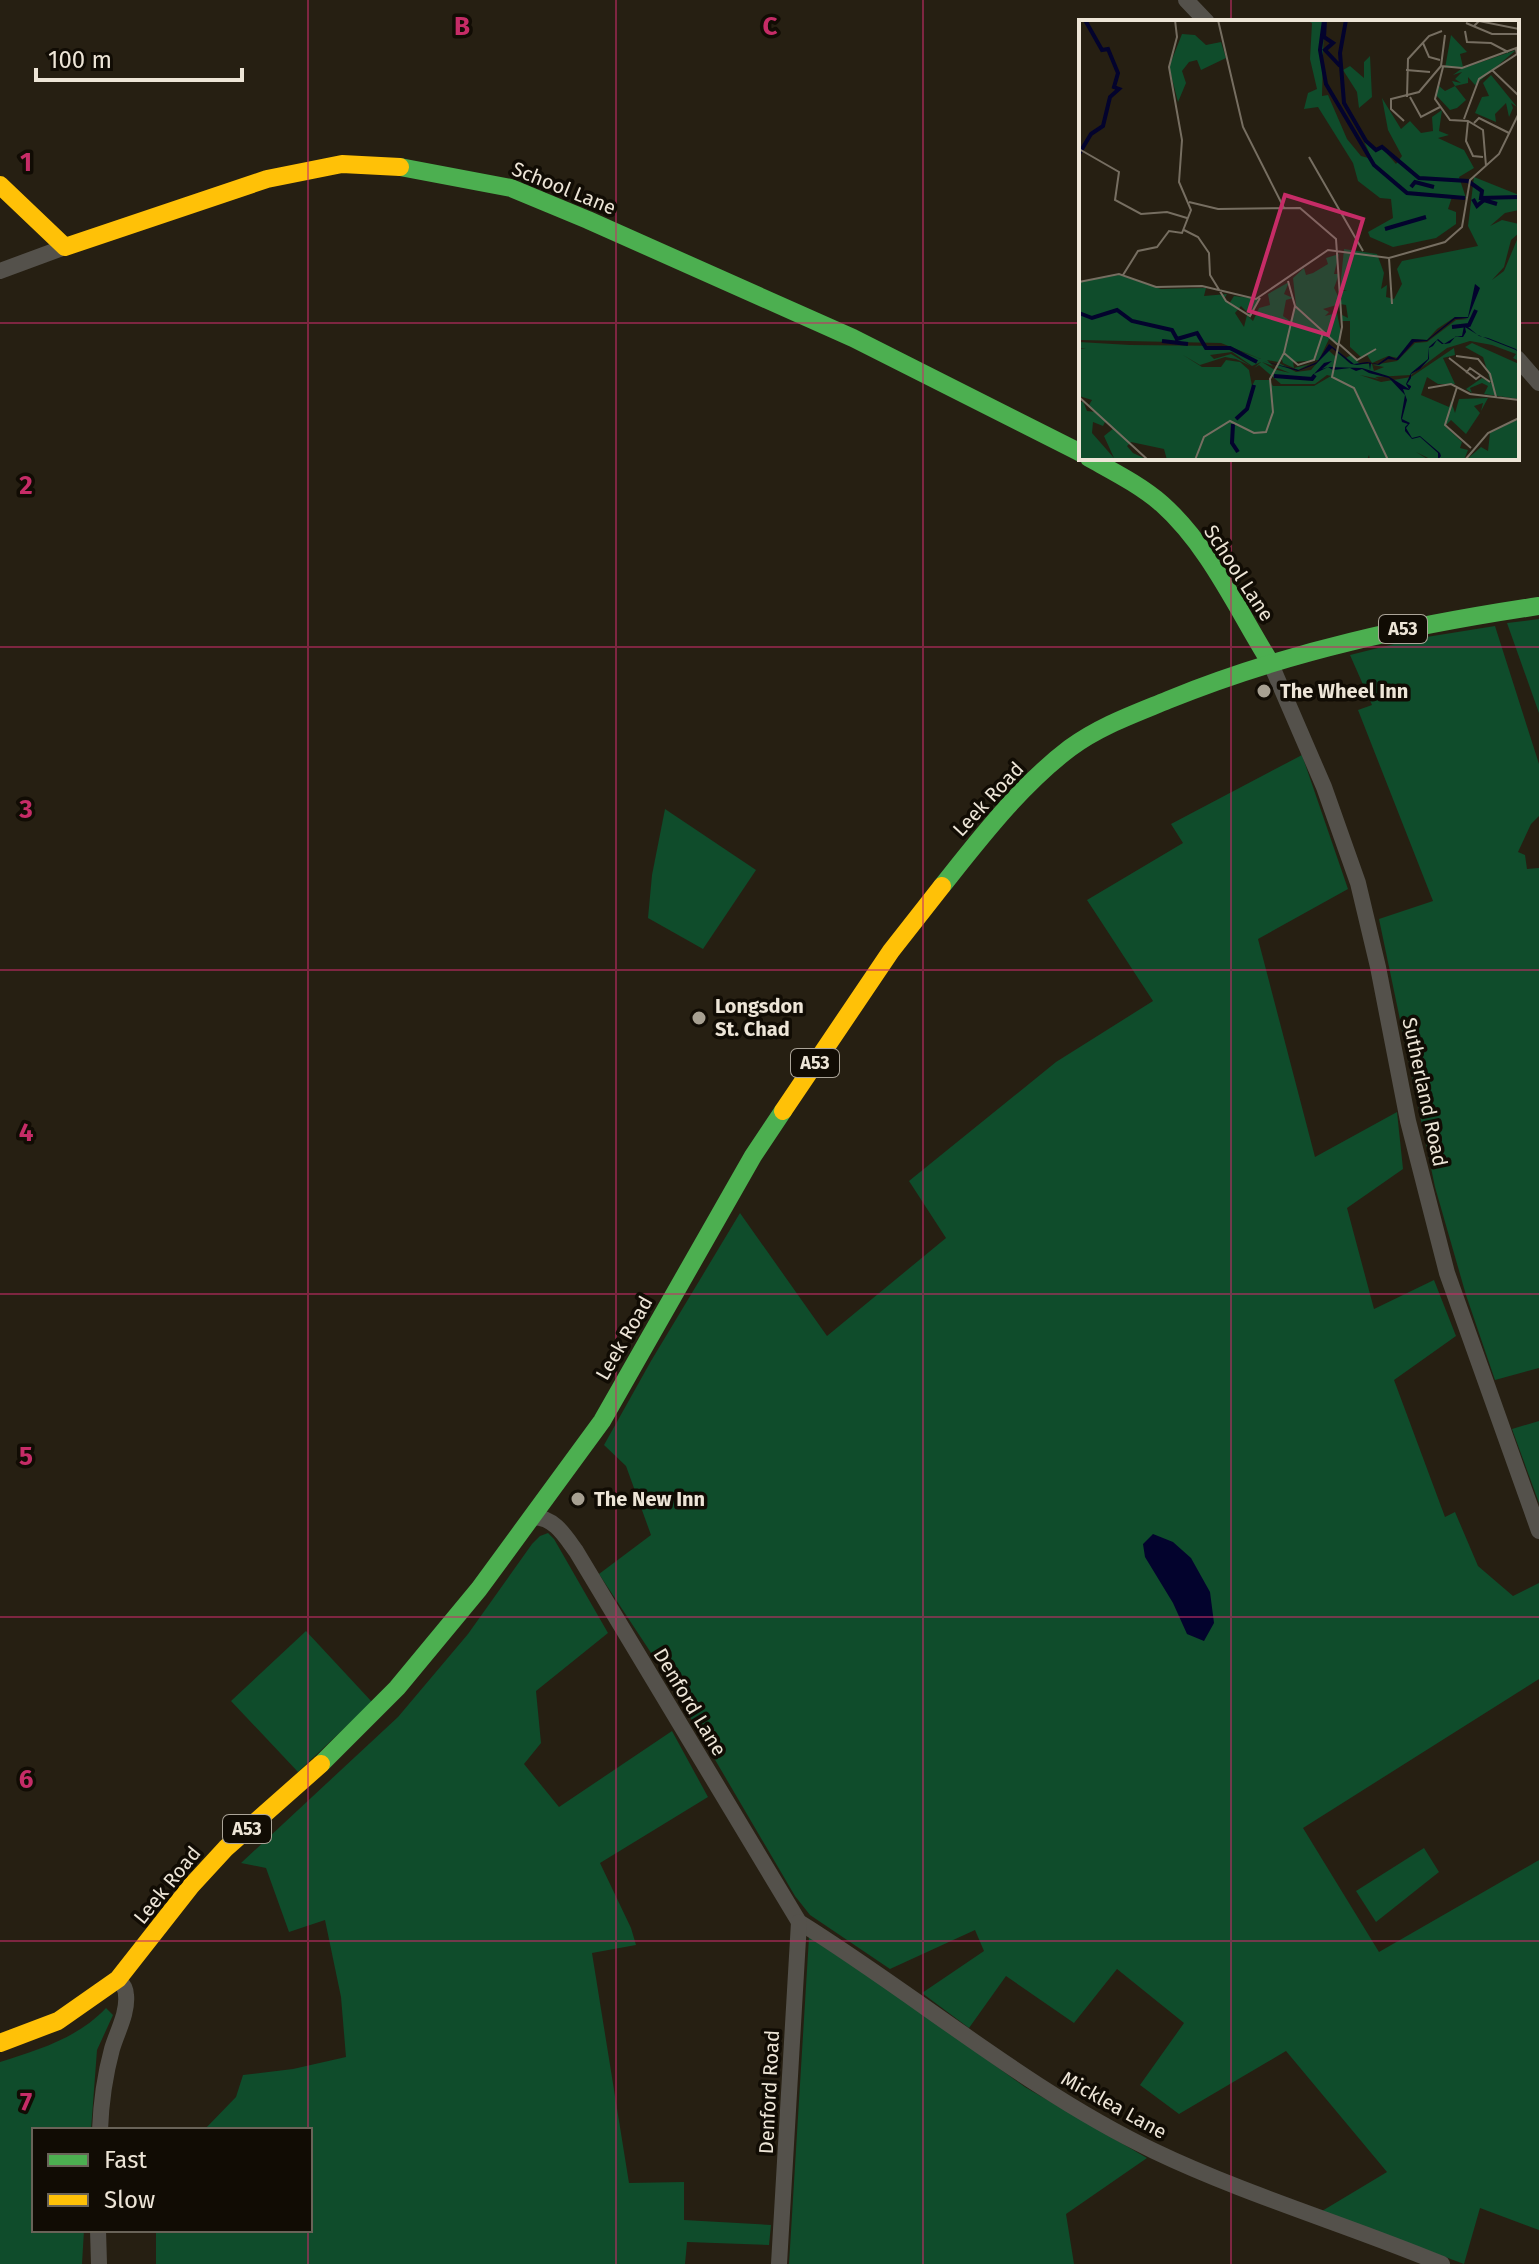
<svg xmlns="http://www.w3.org/2000/svg" width="1539" height="2264" font-family="'Fira Sans',sans-serif">
<style>
.green{fill:#0f4c2b}
.water{fill:#03032d}
.lines{fill:none;stroke-linecap:round;stroke-linejoin:round}
.street{stroke:#54514b;stroke-width:16}
.fast{stroke:#4caf50;stroke-width:18}
.slow{stroke:#ffc107;stroke-width:18}
.grid{fill:none;stroke:#c62c67;stroke-width:2;stroke-opacity:0.55}
.poi-dot{fill:#a7a092;stroke:#110c04;stroke-width:3}
.labels{text-anchor:middle;dominant-baseline:central;stroke-width:7;stroke-linejoin:round;paint-order:stroke}
.shield{fill:#110c04;stroke:#aba498;stroke-width:2}
.shield-label{font-size:18px;font-weight:bold;fill:#ede5d7}
.street-label{font-size:20px;fill:#ede5d7;stroke:#110c04}
.poi-label{font-size:20px;font-weight:bold;fill:#ede5d7;stroke:#110c04;text-anchor:start}
.inset-river{fill:none;stroke:#03032d;stroke-width:4}
.inset-road{fill:none;stroke:#766e61;stroke-width:2}
.view{fill:#c62c67;fill-opacity:0.15;stroke:#c62c67;stroke-width:4}
.inset-edge{fill:none;stroke:#ede5d7;stroke-width:4}
.grid-label{font-size:26px;text-anchor:middle;font-weight:bold;fill:#c62c67;stroke:#110c04;stroke-width:7;stroke-linejoin:round;paint-order:stroke}
</style>
<rect width="100%" height="100%" fill="#261f12"/>
<!-- green -->
<g class="green">
<polygon points="1539,619 1539,713 1507,623"/>
<polygon points="1495,626 1539,764 1539,816 1531,824 1518,852 1525,855 1527,869 1539,868 1539,1368 1495,1380 1466,1295 1435,1187 1379,919 1433,901 1358,710 1372,705 1350,655 1414,639"/>
<polygon points="1302,755 1348,889 1258,939 1315,1157 1397,1112 1403,1169 1347,1208 1374,1309 1434,1280 1456,1336 1394,1380 1445,1517 1455,1512 1478,1566 1513,1596 1539,1583 1539,1679 1303,1828 1379,1952 1539,1860 1539,2230 1480,2208 1464,2264 1322,2211 1387,2172 1286,2051 1179,2114 1140,2085 1184,2023 1117,1969 1074,2023 1006,1976 969,2028 922,1993 984,1951 975,1930 890,1969 810,1915 795,1896 663,1671 599,1574 651,1535 626,1466 604,1445 651,1361 740,1213 827,1336 946,1238 909,1181 1056,1062 1153,1001 1087,900 1183,843 1171,824"/>
<polygon points="665,809 756,870 703,949 648,918 652,875"/>
<polygon points="1539,1421 1539,1503 1512,1429"/>
<polygon points="548,1533 554,1539 608,1633 536,1691 541,1743 524,1764 559,1807 672,1731 708,1797 600,1863 631,1928 636,1945 592,1953 629,2183 684,2182 684,2220 771,2225 769,2245 687,2242 685,2264 156,2264 156,2230 310,2230 310,2130 204,2130 236,2097 243,2075 293,2069 346,2057 341,1997 325,1920 289,1932 266,1868 241,1863 398,1717 468,1634 532,1544 540,1536"/>
<polygon points="306,1631 372,1702 298,1772 231,1701"/>
<polygon points="1424,1848 1439,1872 1376,1922 1356,1891"/>
<polygon points="809,1937 906,2001 1025,2087 1147,2158 1066,2214 1074,2264 789,2264"/>
<path d="M106 2008 113 2015 97 2050 91 2130H34V2230H84L82 2264H0V2062C38 2050 78 2038 106 2008Z"/>
</g>
<!-- water -->
<polygon class="water" points="1153,1534 1173,1542 1191,1558 1210,1592 1214,1623 1204,1641 1187,1634 1173,1603 1145,1557 1143,1544"/>
<g class="lines">
<!-- street -->
<g class="street">
<polyline points="1186,0 1207,22"/>
<polyline points="0,271 65,247"/>
<polyline points="1517,358 1539,383"/>
<polyline points="1270,662 1324,787 1358,883 1378,967 1408,1121 1447,1273 1539,1531"/>
<path d="M534 1517C555 1518 565 1536 576 1551L799 1922C918 1996 1027 2090 1154 2151 1246 2195 1348 2225 1442 2264"/>
<path d="M100 2130C101 2103 105 2075 112 2049 117 2032 128 2013 126 1995 126 1988 122 1983 118 1979"/>
<polyline points="98,2230 99,2264"/>
<polyline points="779,2264 799,1922"/>
</g>
<!-- fast -->
<g class="fast">
<polyline points="400,167 511,188 588,220 853,338 1081,453"/>
<path d="M1089 458C1114 472 1140 485 1162 504 1209 546 1237 609 1270 662"/>
<path d="M942 886C981 837 1020 786 1070 748 1100 726 1134 714 1168 700 1288 651 1412 625 1539 606"/>
<polyline points="321,1764 397,1688 479,1589 602,1421 753,1156 783,1111"/>
</g>
<!-- slow -->
<g class="slow">
<polyline points="0,185 65,247 267,179 342,164 400,167"/>
<polyline points="783,1111 891,951 942,886"/>
<polyline points="0,2043 58,2021 118,1979 191,1886 226,1848 321,1764"/>
</g>
</g>
<!-- grid -->
<path class="grid" d="M308 0V2130M616 0V2264M923 0V2264M1231 0V22M0 323H1081M1517 323H1539M1231 458V2264M0 647H1539M0 970H1539M0 1294H1539M0 1617H1539M0 1941H1539M308 2230V2264"/>
<!-- markers -->
<g class="poi-dot">
<circle cx="1264" cy="691" r="8"/>
<circle cx="699" cy="1018" r="8"/>
<circle cx="578" cy="1499" r="8"/>
</g>
<g class="labels">
<!-- shield labels -->
<g class="shield">
<rect x="1379" y="615" width="48" height="28" rx="6"/>
<rect x="791" y="1049" width="48" height="28" rx="6"/>
<rect x="223" y="1815" width="48" height="28" rx="6"/>
</g>
<g class="shield-label">
<text x="1403" y="629">A53</text>
<text x="815" y="1063">A53</text>
<text x="247" y="1829">A53</text>
</g>
<!-- street labels -->
<g class="street-label">
<text transform="translate(564 188) rotate(22)">School Lane</text>
<text transform="translate(1239 573) rotate(57)">School Lane</text>
<text transform="translate(988 799) rotate(-47)">Leek Road</text>
<text transform="translate(1425 1092) rotate(78)">Sutherland Road</text>
<text transform="translate(624 1338) rotate(-60)">Leek Road</text>
<text transform="translate(690 1702) rotate(59)">Denford Lane</text>
<text transform="translate(167 1885) rotate(-51)">Leek Road</text>
<text transform="translate(769 2092) rotate(-87)">Denford Road</text>
<text transform="translate(1114 2105) rotate(29)">Micklea Lane</text>
</g>
<!-- poi labels -->
<g class="poi-label">
<text x="1280" y="691">The Wheel Inn</text>
<text x="715" y="1006">Longsdon<tspan x="715" dy="23">St. Chad</tspan></text>
<text x="594" y="1499">The New Inn</text>
</g>
</g>
<!-- overview -->
<g transform="translate(1079 20)">
<rect width="440" height="440" fill="#261f12"/>
<path d="M227 0H245L243 76 249 75 268 119 282 136 293 139 284 119 297 131 303 128 317 144 323 136 309 110 303 78 322 109 331 101 342 113 354 111 353 97 363 90 360 111 370 115 359 118 385 130 395 148 380 157 387 178 373 177 369 189 377 192V204L357 218 314 227 291 217 289 212 314 198 312 179 301 178 279 161 274 143 239 87 225 89 229 73 238 69 231 39 233 3ZM103 14 116 15 127 25 142 22 147 38 122 50 118 40 110 42 103 51 107 63 99 82 90 47ZM372 15 388 32 381 34 384 47 366 48ZM437 30 396 65 389 57V63L376 66 387 80 378 88 371 90 357 75 360 66 366 71 376 66 373 61 382 63 376 59 383 52 374 55 382 49ZM291 36 293 77 280 88 278 72 264 50 271 46 285 58V42ZM412 55 438 87 432 83 434 88 430 97 427 83 416 94 417 102 396 93 403 77 410 76 404 63ZM395 157 440 175V190L426 193 411 206 423 200 440 204V213L432 220 425 247 413 260 425 251 440 215V341L434 338 437 334 413 325 391 321 368 328 332 355 296 357 300 359 281 355 302 362 332 357 375 328 376 335 364 338 376 364H359L348 357 342 375 370 387 372 381 376 393 380 379 409 378 402 391 404 383 395 386 401 393 387 414 372 400 366 406 383 422 381 428 389 430 385 440H353L337 432 350 440H291L290 435 288 440H88L85 429 52 422 48 426 54 433 69 440H0V384L4 381 8 391 17 392 10 385 13 380 0 376V329L7 328H0V322L51 325 146 326 182 339 142 323 0 320V262L40 255 82 269 127 268 125 276 148 274 145 279 150 284 155 276 180 279 172 296 162 286 156 293 165 307 168 295 174 301 180 288 191 285 189 274 210 262 205 274 214 278 207 280 204 296 211 301 217 286 214 258 225 248 227 255 234 253 249 244 247 238 260 234 255 254H260L255 268 261 280V271H268L261 269 265 229 298 234 305 253 302 269 308 265 307 277 315 279 323 264 318 249 323 241 399 226 389 206ZM261 284 267 285 269 298 263 295V301H271V327L283 338 288 335 293 343 309 336 319 338 333 319 348 320 358 309 376 297 389 299 377 300 348 322 336 323 318 341 294 345 305 347 295 351 293 344H281L272 335 267 338 271 344 258 329 257 337 249 330 232 350 217 352 200 343 196 347 211 353 194 349 183 342 194 346 188 340 199 342 202 337 204 343 219 350 231 344 215 348 214 342 240 340 250 319 258 324 262 313 258 293 246 296 250 292 244 289ZM153 332 173 346 182 342 175 348 180 345 202 364H236L248 355 252 356 235 366H194L190 360H176L173 366 170 350 161 342 147 340 142 347H123L104 335 121 345 146 337 157 339 172 346 152 334 135 339 131 335ZM14 402 24 406 26 402 35 408 25 416 35 438 13 413ZM393 323 440 344V379L405 374 409 366 403 363 391 368 393 373 387 369 403 358 412 363 404 337 386 327ZM440 399V440H387L402 427 409 431 411 413Z" fill="#0f4c2b" fill-rule="evenodd"/>
<path d="M396 264 401 268 389 298 376 299 348 321 335 322 319 340 309 339 300 345 292 343 291 350 290 343 278 345 272 344 253 328 237 344 219 351 184 341 220 350 238 342 250 324 275 344 288 342 299 344 310 336 317 339 333 319 348 320 376 297H389ZM385 306 389 307 400 316 409 318 437 329 440 334 437 330 399 315 386 307 387 312 384 317H382L377 316 371 323 366 324H363L358 320 354 326 350 328V339L341 349 332 354V358L328 364 332 366V367L330 370 324 369 328 380 323 399 331 403 327 408 333 418 341 416 361 433 362 436 359 440V433L341 417 333 419 326 411V407L329 404 323 402 322 398 326 375 310 358 290 353 283 349 277 351 271 348 254 350 249 347 235 354 245 343 253 341 243 349 249 347 283 348 309 356 330 369 327 364 332 353 349 339 350 327 359 319 365 324 378 316H383Z" fill="#03032d"/>
<path class="inset-river" d="M245 0 241 30 247 64 295 145 328 173 386 178M246 0 245 17 254 23 246 30 261 46M267 0 261 33 265 83 287 121 297 130 303 127 340 158 389 161 403 171 402 178 440 177M0 134 12 114 24 106 31 77 40 69 35 67 39 53 29 29 23 30 6 0M332 167 336 162 355 167M394 179 398 186 405 180 418 184M306 209 347 197M0 293 13 298 38 290 53 301 93 310 98 319 118 313 127 328H151L178 342M373 307 390 305 397 290M83 321 109 324M195 356 233 359 236 355M157 399 168 389 175 365M154 404 153 423 159 432"/>
<path class="inset-road" d="M139 0 164 107 205 188M387 3 413 14H440M395 6 400 1 440 9M386 11 388 22 412 23 429 32M344 23 350 37 361 40M362 46 383 48 440 27M362 46 366 15M364 47 356 79 371 100 389 101 404 110 407 146M327 50 351 52M413 50 440 76M328 77 329 39 350 16 363 11M331 77 342 97 361 87M385 99 400 59 438 34 437 29M325 101 312 89V79L340 72 362 46M389 101 387 121 394 136 404 137M395 103 400 98 430 113M0 129 40 152 36 180 62 194 88 192 108 198M230 137 284 231M110 182 139 189 221 188 257 219 263 307 253 357 275 368 309 440M105 210 119 217 130 233 131 255 147 281 171 296 181 278M310 238 313 284M44 255 59 231 78 227 90 211 103 213 112 190 100 162 103 120 90 47 98 17 96 0M209 261 216 286 259 325M0 262 40 254 77 267 123 266 177 279 249 230 310 238 366 222 383 207 391 160 420 134 440 93M259 323 278 340 297 329M205 333 219 345 235 340 244 313M377 336 399 339 411 354 417 377M370 338 397 359 401 356M387 353 391 348 411 362M378 367 366 405 392 428M349 368 372 364 391 374 440 380M0 377 69 440M116 440 125 417 151 401 175 413 187 412 194 392 191 359 205 333 216 286M386 440 409 413 440 398"/>
<path class="view" d="M206 175 284 199 249 315 170 291Z"/>
<rect width="440" height="440" class="inset-edge"/>
</g>
<g class="grid-label">
<text x="462" y="35">B</text>
<text x="770" y="35">C</text>
<text x="26" y="171">1</text>
<text x="26" y="494">2</text>
<text x="26" y="818">3</text>
<text x="26" y="1141">4</text>
<text x="26" y="1465">5</text>
<text x="26" y="1788">6</text>
<text x="26" y="2111">7</text>
</g>
<!-- legend -->
<rect x="32" y="2128" width="280" height="104" fill="#110c04" stroke="#696358" stroke-width="2"/>
<rect x="48" y="2154" width="40" height="12" fill="#4caf50" stroke="#696358" stroke-width="2"/>
<text x="104" y="2168" font-size="24" fill="#ede5d7">Fast</text>
<rect x="48" y="2194" width="40" height="12" fill="#ffc107" stroke="#696358" stroke-width="2"/>
<text x="104" y="2208" font-size="24" fill="#ede5d7">Slow</text>
<!-- scale -->
<path d="M36 68v12h206v-12" fill="none" stroke="#ede5d7" stroke-width="4"/>
<text x="48" y="68" font-size="24" fill="#ede5d7" stroke="#110c04" stroke-width="6" paint-order="stroke">100 m</text>
</svg>
